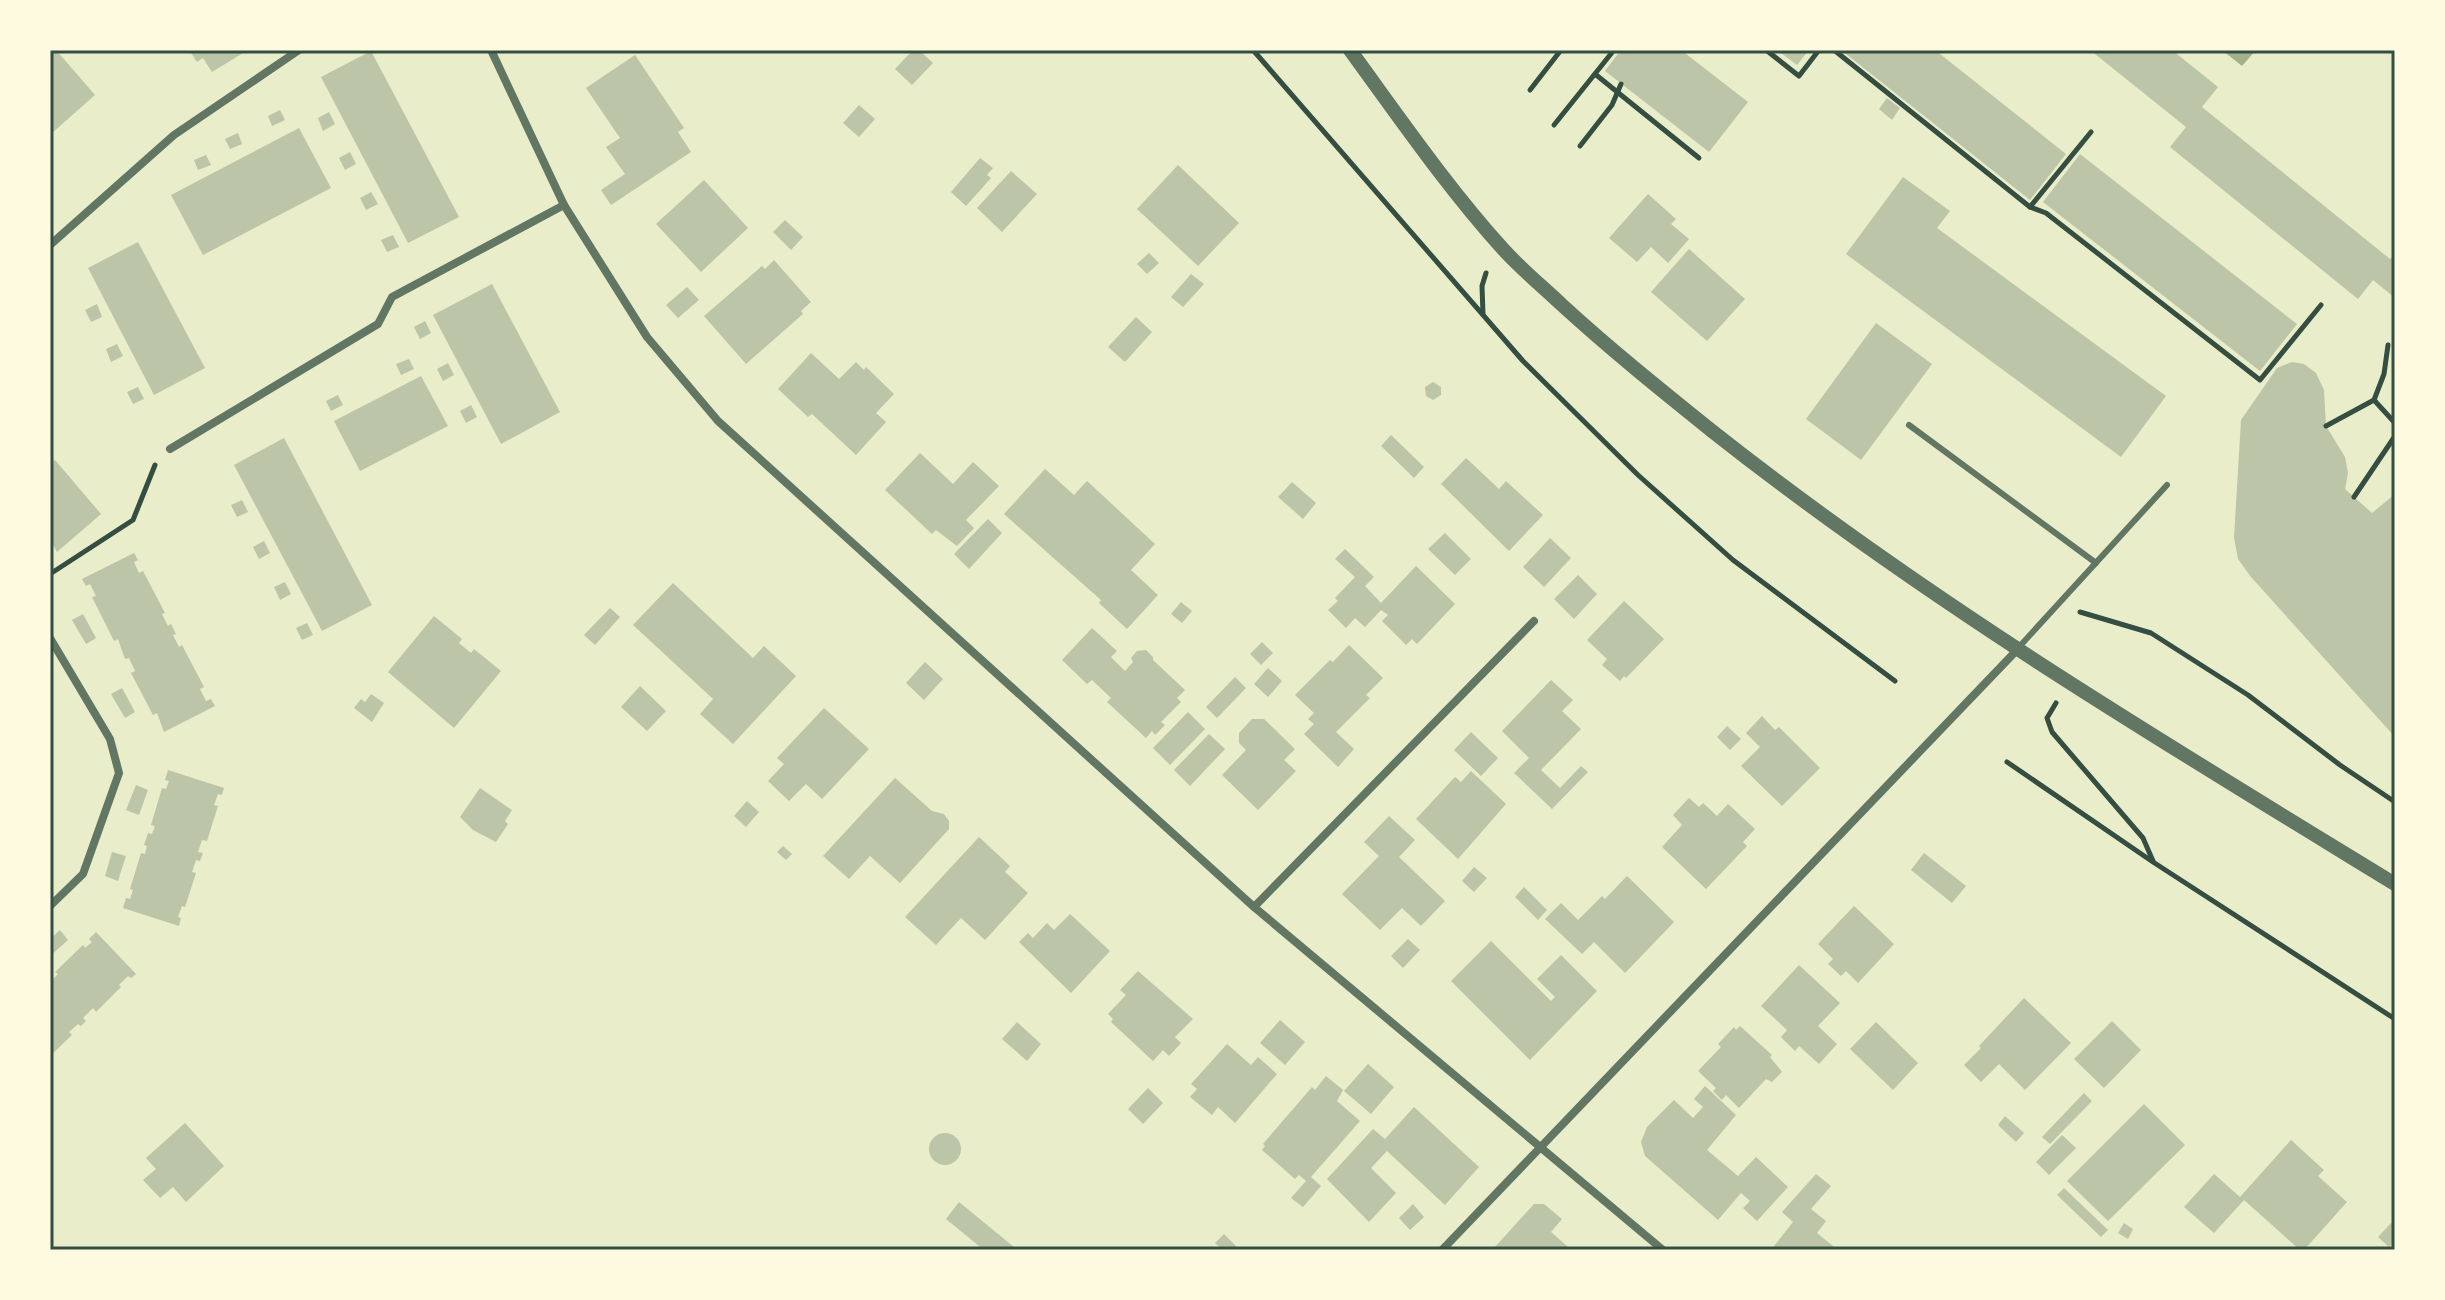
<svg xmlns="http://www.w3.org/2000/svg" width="2445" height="1300" font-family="Spectral,serif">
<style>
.water{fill:#a3b18a}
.building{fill:#bcc5a7}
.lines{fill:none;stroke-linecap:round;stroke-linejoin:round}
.path{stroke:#344e41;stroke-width:5}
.service{stroke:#617663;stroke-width:6}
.minor{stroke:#617663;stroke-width:8}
.tertiary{stroke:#617663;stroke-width:14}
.neatline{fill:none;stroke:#344e41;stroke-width:3}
</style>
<rect width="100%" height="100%" fill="#e9edc9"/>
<!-- water -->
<polygon class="water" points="2222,50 2256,50 2242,66"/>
<!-- building -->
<g class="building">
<polygon points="50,50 56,50 95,95 52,133"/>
<polygon points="189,50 248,50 212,72 203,58 197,62"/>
<polygon points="913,50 919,50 933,63 912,85 895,69"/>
<polygon points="1621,50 1681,50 1748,102 1709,152 1605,71"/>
<polygon points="1777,50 1809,50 1797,65"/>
<polygon points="1841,50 1935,50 2066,154 2030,200"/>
<polygon points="2090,50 2172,50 2218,87 2202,107 2390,259 2395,254 2395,298 2373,280 2358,299 2170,147 2186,127"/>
<polygon points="371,51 459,217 408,243 321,77"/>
<polygon points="635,55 684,128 678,132 691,152 611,205 601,190 625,174 606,147 620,138 586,88"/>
<polygon points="1887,98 1900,108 1892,120 1879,109"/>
<polygon points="859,105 875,119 859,137 843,123"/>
<polygon points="280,110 285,120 272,126 268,116"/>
<polygon points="329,112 335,124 323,131 318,118"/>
<polygon points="299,128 331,188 203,255 171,195"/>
<polygon points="238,133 242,144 230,149 225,139"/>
<polygon points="350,152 356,164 345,170 339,158"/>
<polygon points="2080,154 2297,324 2260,371 2043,202"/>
<polygon points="206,155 211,165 198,170 194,160"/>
<polygon points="980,158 993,168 987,175 991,178 966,206 951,192"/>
<polygon points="1178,165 1239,223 1198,266 1137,209"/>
<polygon points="1011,171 1037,194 1002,232 977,208"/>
<polygon points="1903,177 1950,211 1937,228 2166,396 2121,457 1846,254"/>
<polygon points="704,180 748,228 701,272 656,224"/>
<polygon points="371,192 378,204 366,210 360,198"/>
<polygon points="1648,194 1676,219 1671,224 1689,239 1668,263 1651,247 1637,262 1609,238"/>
<polygon points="785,220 803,237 791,250 773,232"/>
<polygon points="393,235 399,247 387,252 381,240"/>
<polygon points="138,242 205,368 154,395 88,268"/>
<polygon points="1689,249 1745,299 1707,341 1651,292"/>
<polygon points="1149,253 1159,263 1147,274 1137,264"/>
<polygon points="774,260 811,302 801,311 803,314 746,364 704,316 762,266 765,269"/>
<polygon points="1191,274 1204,284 1183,307 1171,297"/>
<polygon points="492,284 560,412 501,444 433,315"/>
<polygon points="687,287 699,300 678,318 666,305"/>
<polygon points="97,304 102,317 91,322 85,310"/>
<polygon points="1136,317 1152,332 1125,362 1108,347"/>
<polygon points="425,321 431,333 420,339 414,327"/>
<polygon points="1876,323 1932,364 1861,460 1806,419"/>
<polygon points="117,344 123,356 111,362 106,349"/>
<polygon points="811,353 839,379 856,362 864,370 866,367 894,394 876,413 886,422 856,455 812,414 808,417 778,389"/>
<polygon points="409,359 414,369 401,375 396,364"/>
<polygon points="2292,362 2304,364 2316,373 2324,390 2326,426 2345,457 2348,473 2345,489 2372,513 2395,494 2395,737 2251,577 2238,559 2234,538 2241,420 2277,368"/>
<polygon points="448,363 454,375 443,381 437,369"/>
<polygon points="421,376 448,426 360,471 334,421"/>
<polygon points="1433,382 1441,387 1441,395 1433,400 1426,396 1425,387"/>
<polygon points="138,387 144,399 133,404 127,392"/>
<polygon points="338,395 343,405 331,411 326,401"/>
<polygon points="471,405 477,417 466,423 460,411"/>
<polygon points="1391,435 1424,467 1414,478 1381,446"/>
<polygon points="284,438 372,605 322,631 234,465"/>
<polygon points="920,453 953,484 973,462 999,486 966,520 974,528 957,546 936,530 932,534 885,490"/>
<polygon points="1466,458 1499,489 1506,481 1543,515 1509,551 1441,484"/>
<polygon points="55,460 101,514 57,552 50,539 50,462 51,464"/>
<polygon points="1045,469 1074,495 1087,481 1155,544 1131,570 1158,595 1127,629 1099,603 1101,600 1004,514"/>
<polygon points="1292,482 1316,503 1303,519 1278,497"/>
<polygon points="242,500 248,512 237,517 231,505"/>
<polygon points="988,519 1002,533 969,569 954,554"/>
<polygon points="1445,533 1471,559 1455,575 1428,549"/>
<polygon points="1550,538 1571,558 1544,587 1523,567"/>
<polygon points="264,541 270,553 259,559 253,547"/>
<polygon points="1345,549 1374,577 1365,586 1381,603 1416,566 1455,604 1417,644 1412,639 1406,645 1382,621 1388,615 1381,610 1365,627 1355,618 1346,628 1328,610 1338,601 1335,598 1355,577 1335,559"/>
<polygon points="134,553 138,560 134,562 139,573 143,571 165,613 162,614 168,626 171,624 176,634 173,635 179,647 182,645 204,687 200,689 206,701 211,699 215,706 164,732 157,713 153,715 131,673 135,671 129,658 125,659 118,639 114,641 92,597 96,596 90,584 86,586 82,579"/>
<polygon points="1578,575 1597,594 1574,619 1554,599"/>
<polygon points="285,582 291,594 280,600 274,587"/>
<polygon points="673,583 753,658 764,646 796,676 733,744 700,714 713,699 633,625"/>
<polygon points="1624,601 1664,639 1626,678 1624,676 1620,681 1602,665 1607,659 1587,640"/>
<polygon points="1181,602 1192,611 1182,623 1171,614"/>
<polygon points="610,608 620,617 595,645 584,635"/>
<polygon points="83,614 96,638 86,644 72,620"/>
<polygon points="434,616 462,639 459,643 471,653 474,649 501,671 454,728 388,672"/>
<polygon points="307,623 313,635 302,640 296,628"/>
<polygon points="1092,628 1117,651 1111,657 1125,671 1133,662 1131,658 1137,651 1146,650 1153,657 1153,660 1185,690 1177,698 1181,702 1161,722 1165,725 1155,735 1152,731 1146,738 1107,702 1111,698 1092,680 1087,684 1062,660"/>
<polygon points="1262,642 1273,653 1261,665 1250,654"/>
<polygon points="1349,645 1383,678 1366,695 1370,698 1336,732 1354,749 1338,767 1304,734 1314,724 1308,719 1314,713 1295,695 1330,660 1333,662"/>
<polygon points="925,662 943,679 924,700 906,683"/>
<polygon points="1268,668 1282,681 1268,697 1254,684"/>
<polygon points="1235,677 1246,688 1217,718 1206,707"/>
<polygon points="1551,680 1573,700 1562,711 1581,729 1541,770 1560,788 1581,766 1588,772 1552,809 1514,773 1529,758 1502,731"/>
<polygon points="640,686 666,711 647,731 621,707"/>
<polygon points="122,688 135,712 125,718 111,694"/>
<polygon points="371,694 384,703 372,722 354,708 361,699 365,702"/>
<polygon points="824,708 869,749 822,799 806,784 789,801 768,781 784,764 777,758"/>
<polygon points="1188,712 1205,729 1170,765 1153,748"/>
<polygon points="1762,716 1775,730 1779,727 1820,768 1782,806 1741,766 1760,747 1746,733"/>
<polygon points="1252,719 1264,719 1295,749 1284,760 1296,771 1258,810 1222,775 1246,750 1239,743 1239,733"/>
<polygon points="1727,726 1741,739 1730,750 1717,737"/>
<polygon points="1471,732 1498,758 1481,776 1454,750"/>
<polygon points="1209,734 1225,749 1190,786 1174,770"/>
<polygon points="168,770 224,788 222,795 218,794 214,805 218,806 207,841 202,840 198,852 203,853 200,861 196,860 192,872 196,873 185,907 182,906 178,917 181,918 179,926 123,908 126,898 130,899 133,890 130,889 141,853 145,854 147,846 144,845 148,833 152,834 155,826 151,825 162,788 166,789 169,781 165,780"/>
<polygon points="1471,771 1506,804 1458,859 1416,819 1455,777 1461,782"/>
<polygon points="895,778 932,811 944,814 949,821 949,829 900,883 870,856 849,879 823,856"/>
<polygon points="136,785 148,790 139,815 126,810"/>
<polygon points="480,788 512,810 505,821 508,824 496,842 473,830 460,817"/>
<polygon points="1689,798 1699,807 1703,803 1717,816 1728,804 1755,829 1743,842 1747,846 1706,889 1662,847 1682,825 1673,815"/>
<polygon points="747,801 759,812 746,827 734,816"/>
<polygon points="1389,816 1415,840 1399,857 1445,901 1421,926 1402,908 1380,930 1342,894 1379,856 1364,842"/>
<polygon points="979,837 1010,866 1005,872 1028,893 985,940 961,918 936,945 905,917"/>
<polygon points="783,846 792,854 786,860 777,852"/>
<polygon points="112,852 126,856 118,881 105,876"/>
<polygon points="1924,853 1966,886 1952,903 1911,870"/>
<polygon points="1474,867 1487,878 1474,892 1462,881"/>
<polygon points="1627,876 1674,922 1625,973 1594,942 1582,954 1545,919 1561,903 1578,920 1602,896 1605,899"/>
<polygon points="1524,887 1547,910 1538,920 1515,897"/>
<polygon points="1854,906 1894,944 1858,983 1846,971 1841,976 1828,964 1833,959 1818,944"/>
<polygon points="1070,914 1110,951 1071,993 1019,942 1028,933 1033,938 1047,923 1054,930"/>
<polygon points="60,930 68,940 50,956 50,939"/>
<polygon points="96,932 136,974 131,978 128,976 119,985 121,987 96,1012 93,1008 83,1018 86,1021 81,1026 78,1024 69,1032 72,1035 50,1056 50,982 58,974 55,972 83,945 85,948 92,942 89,939"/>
<polygon points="1408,939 1420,950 1403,968 1391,956"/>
<polygon points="1491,941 1551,1001 1555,997 1537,979 1561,955 1597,991 1530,1060 1451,981"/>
<polygon points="1799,965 1840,1003 1818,1026 1837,1044 1819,1064 1799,1046 1795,1051 1781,1037 1787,1030 1761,1006"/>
<polygon points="1138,971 1193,1019 1175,1037 1181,1043 1169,1056 1163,1050 1153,1061 1111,1022 1113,1019 1108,1014 1126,995 1120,990"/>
<polygon points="2024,998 2071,1043 2025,1090 1999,1064 1981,1082 1964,1065 1981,1048 1979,1046"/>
<polygon points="1280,1020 1305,1042 1285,1065 1260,1043"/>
<polygon points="2112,1021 2141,1050 2104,1088 2074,1059"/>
<polygon points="1017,1022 1041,1044 1027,1061 1002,1039"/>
<polygon points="1876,1022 1918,1063 1893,1090 1850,1049"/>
<polygon points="1740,1026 1772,1055 1770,1057 1782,1072 1772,1082 1766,1079 1739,1108 1726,1095 1722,1100 1713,1091 1716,1088 1698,1071 1721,1047 1718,1044 1734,1027 1736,1030"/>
<polygon points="1227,1044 1251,1065 1258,1057 1277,1074 1235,1123 1218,1107 1212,1115 1190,1097 1197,1089 1191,1084"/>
<polygon points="1368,1064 1394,1087 1371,1114 1344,1091"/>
<polygon points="1326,1076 1343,1090 1337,1101 1360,1121 1311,1177 1321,1186 1303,1207 1291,1198 1306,1181 1299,1175 1295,1179 1262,1150 1265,1146 1263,1144 1312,1087 1315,1090"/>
<polygon points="1705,1086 1736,1115 1707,1150 1738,1176 1756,1157 1788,1187 1757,1221 1743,1208 1750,1201 1741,1193 1718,1220 1645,1156 1641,1142 1647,1127 1674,1100 1693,1118 1703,1107 1694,1099"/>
<polygon points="1148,1088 1163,1103 1143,1124 1128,1109"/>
<polygon points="2084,1093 2092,1101 2050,1144 2042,1137"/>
<polygon points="2144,1104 2185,1145 2108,1221 2067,1181"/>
<polygon points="1414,1107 1479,1167 1445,1205 1387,1151 1371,1168 1396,1193 1369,1222 1327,1179 1373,1129 1385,1139"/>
<polygon points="2005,1116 2024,1133 2016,1142 1998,1125"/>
<polygon points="185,1123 224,1166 186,1202 173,1187 160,1198 143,1180 156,1169 146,1158"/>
<circle cx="945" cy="1149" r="16"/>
<polygon points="2062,1135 2076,1148 2049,1175 2036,1162"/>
<polygon points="2291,1140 2324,1170 2318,1176 2347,1202 2304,1250 2300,1250 2244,1200 2214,1233 2184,1207 2214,1174 2240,1197"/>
<polygon points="1816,1174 1831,1186 1811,1209 1826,1221 1817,1233 1838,1250 1780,1250 1774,1246 1793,1222 1782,1212"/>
<polygon points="2064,1188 2108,1230 2101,1237 2057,1195"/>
<polygon points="959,1202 1014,1247 1012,1250 984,1250 946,1219"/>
<polygon points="1413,1204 1424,1217 1410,1230 1399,1218"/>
<polygon points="1534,1204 1544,1204 1562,1219 1551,1232 1568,1247 1565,1250 1498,1250 1495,1247"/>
<polygon points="2124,1223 2133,1229 2128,1239 2118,1233"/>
<polygon points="2391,1223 2395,1227 2395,1241 2389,1247 2378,1237"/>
<polygon points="1224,1234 1236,1246 1232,1250 1223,1250 1215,1243"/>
</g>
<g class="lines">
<!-- path -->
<g class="path">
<polyline points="1253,50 1523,361 1638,475 1733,560 1895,681"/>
<polyline points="1766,50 1799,76 1819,50"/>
<polyline points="1834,50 2030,207 2046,213 2260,380 2321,305"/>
<polyline points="1595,74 1699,158"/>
<polyline points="1530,90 1561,50"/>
<polyline points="1554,125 1614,50"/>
<polyline points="1580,146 1612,105 1621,84"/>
<polyline points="2030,207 2091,132"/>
<polyline points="1483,314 1482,286 1486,273"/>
<polyline points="2374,400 2384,374 2388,345"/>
<polyline points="2326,426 2374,400 2395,423"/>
<polyline points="2354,497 2395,436"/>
<polyline points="50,574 133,520 155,465"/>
<polyline points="2080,612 2151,633 2248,695 2340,765 2395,802"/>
<polyline points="2056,703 2047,718 2052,732 2143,838 2153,861"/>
<polyline points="2007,762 2153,862 2395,1019"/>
</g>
<!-- service -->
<g class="service">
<polyline points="1909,425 2096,563"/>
<polyline points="2019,647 2167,485"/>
</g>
<!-- minor -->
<g class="minor">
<polyline points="491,50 564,205 647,337 718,421 1254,907 1663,1250"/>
<polyline points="50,245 174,135 299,50"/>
<polyline points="170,449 378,324 392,297 564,205"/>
<polyline points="50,638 110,739 119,773 83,874 50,906"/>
<polyline points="1254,907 1534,621"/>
<polyline points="1442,1250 2017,650"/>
</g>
<!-- tertiary -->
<path class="tertiary" d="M1350 50C1399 117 1447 187 1503 249 1521 269 1542 286 1562 305 1610 349 1661 390 1712 431 1927 601 2161 741 2395 884"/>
</g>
<!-- border -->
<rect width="2445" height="1300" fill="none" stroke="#fefae0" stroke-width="104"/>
<rect x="52" y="52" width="2341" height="1196" class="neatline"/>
</svg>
